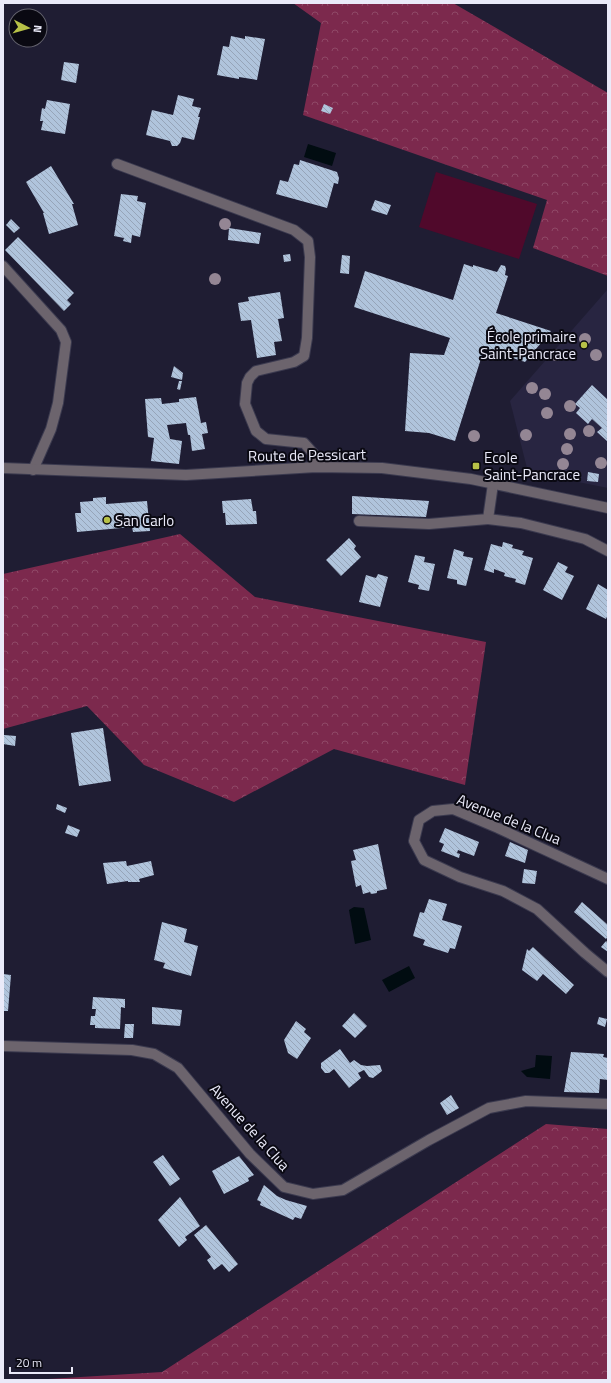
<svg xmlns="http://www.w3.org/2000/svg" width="611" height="1383" font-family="'Titillium Web',sans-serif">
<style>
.built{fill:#282541}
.grass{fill:#50092b}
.forest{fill:url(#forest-crowns)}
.water{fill:#010c11}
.building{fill:url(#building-back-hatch)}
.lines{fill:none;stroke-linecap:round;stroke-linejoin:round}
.service-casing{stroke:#3b3a4f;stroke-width:12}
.minor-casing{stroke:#3b3a4f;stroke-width:12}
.tertiary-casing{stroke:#3b3a4f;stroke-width:12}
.service{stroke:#6c646d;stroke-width:10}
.minor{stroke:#6c646d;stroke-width:10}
.tertiary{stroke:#6c646d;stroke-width:10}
.tree{fill:#948694}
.poi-dot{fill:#b7c147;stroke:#0a0912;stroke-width:1.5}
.labels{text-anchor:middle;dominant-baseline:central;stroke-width:4;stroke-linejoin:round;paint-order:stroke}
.poi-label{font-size:15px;fill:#eaeaf9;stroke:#0a0912;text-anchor:start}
.street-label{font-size:15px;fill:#eaeaf9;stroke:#0a0912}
</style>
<defs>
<pattern id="forest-crowns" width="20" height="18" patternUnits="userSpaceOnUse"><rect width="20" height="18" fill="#7c294d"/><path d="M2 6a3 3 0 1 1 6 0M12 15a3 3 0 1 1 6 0" fill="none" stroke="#8f4867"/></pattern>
<pattern id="building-back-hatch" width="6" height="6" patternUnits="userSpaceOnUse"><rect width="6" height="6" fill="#b0c4dc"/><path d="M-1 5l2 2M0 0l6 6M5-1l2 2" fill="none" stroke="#96a4b8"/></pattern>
</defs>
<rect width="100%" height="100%" fill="#1f1d33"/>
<!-- built -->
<polygon class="built" points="608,289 608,488 528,472 510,401"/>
<!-- grass -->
<polygon class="grass" points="436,172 537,204 519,259 419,227"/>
<!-- forest -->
<g class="forest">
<polygon points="293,3 453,3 608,93 608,276 533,248 547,200 303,115 321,23"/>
<polygon points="180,534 255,597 486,642 465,785 334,749 234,802 144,765 87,706 3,729 3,574"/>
<polygon points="546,1124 608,1129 608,1380 32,1380 162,1372"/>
</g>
<!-- water -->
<g class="water">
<polygon points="308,144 336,153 332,166 304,157"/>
<polygon points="354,907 364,908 371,940 355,944 349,910"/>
<polygon points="409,966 415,978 389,992 382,980"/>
<polygon points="536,1055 552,1056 550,1079 527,1077 521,1071 535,1067"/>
</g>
<!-- building -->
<g class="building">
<polygon points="231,36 245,39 245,36 265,39 257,80 239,77 239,79 217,75 223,46 229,47"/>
<polygon points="64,62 79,64 76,83 61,80"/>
<polygon points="178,95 194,99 192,106 201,108 198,117 200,117 194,140 182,137 180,143 177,146 172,146 170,141 146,135 152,110 173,115"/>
<polygon points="47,100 70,104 65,134 41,130 43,121 40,121 42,108 45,109"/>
<polygon points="324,104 333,108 330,114 321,111"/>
<polygon points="300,160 337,172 339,178 338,184 334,183 327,208 276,194 280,180 288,182 294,164 299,165"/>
<polygon points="51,166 74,204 72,204 78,225 49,234 43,213 44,213 26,182"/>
<polygon points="121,194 138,196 137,201 146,203 140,237 132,235 131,243 123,241 124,238 114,236"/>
<polygon points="375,200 391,205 387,215 371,210"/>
<polygon points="11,219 20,228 14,233 6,225"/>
<polygon points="229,228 261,233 259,244 228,240"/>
<polygon points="18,237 74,293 67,300 71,304 64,311 5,250"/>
<polygon points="290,254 291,261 284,262 283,255"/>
<polygon points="342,255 350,256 349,274 340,273"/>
<polygon points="464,264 473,267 473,265 497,272 501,265 505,266 506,269 505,275 508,276 496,313 551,331 525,362 484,349 455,441 429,433 405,431 410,353 444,355 450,338 354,307 365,271 453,300"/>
<polygon points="280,292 284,318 278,319 282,341 274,342 276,355 257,358 251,320 241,321 238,303 249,301 248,297"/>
<polygon points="174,366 183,373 182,380 171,377"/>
<polygon points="179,381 182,381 180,390 177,389"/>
<polygon points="592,385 608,400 608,442 597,432 602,428 592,419 588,424 576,413 580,408 575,404"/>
<polygon points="196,397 201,423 206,422 208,433 202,434 205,449 192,451 190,435 188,435 186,423 167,425 170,439 182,441 179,464 151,461 154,438 148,437 145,399 161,398 162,404 179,402 179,399"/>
<polygon points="588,472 599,474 598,482 587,481"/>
<polygon points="352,496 429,501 426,517 352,514"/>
<polygon points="106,497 106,504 147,501 150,531 133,532 132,527 77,532 75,513 81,513 80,502 93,501 93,498"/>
<polygon points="251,499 253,511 256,511 257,524 226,525 225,513 223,513 222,501"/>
<polygon points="349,538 356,546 354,549 361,557 341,576 326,560"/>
<polygon points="503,542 513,545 512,548 524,551 522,555 533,558 525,585 515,582 516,579 504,576 505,573 494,569 494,573 484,570 491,544 502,547"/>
<polygon points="454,549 464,552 463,556 473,558 466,586 457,584 457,580 447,578"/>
<polygon points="415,555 425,557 424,562 435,564 429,591 418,589 419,585 408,582"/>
<polygon points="558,562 568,567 565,572 574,576 562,600 543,590"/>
<polygon points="378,574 388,577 380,607 359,602 366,575 376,578"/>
<polygon points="598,584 608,590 608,614 606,619 586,609"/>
<polygon points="103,728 111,781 79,786 71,733"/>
<polygon points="4,735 16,736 15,746 3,744"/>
<polygon points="57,804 67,808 65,813 56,809"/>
<polygon points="68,825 80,830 77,837 65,833"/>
<polygon points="445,828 479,842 474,856 458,850 457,853 460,854 459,858 441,851 444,844 439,842"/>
<polygon points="510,842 528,850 525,863 505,856"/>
<polygon points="378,844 387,889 377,891 377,893 371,894 370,892 363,894 361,885 356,887 351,861 356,860 353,850"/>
<polygon points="126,861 127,866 151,861 154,875 139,879 140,882 128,882 128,881 107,884 103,863"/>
<polygon points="524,869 537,871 535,884 522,883"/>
<polygon points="429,899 447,904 442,920 462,926 455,949 450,948 448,953 423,945 425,940 413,936 420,912 424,913"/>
<polygon points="582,902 608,925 608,936 606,939 574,912"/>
<polygon points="162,922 187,929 184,942 198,946 191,976 163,968 165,963 154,960"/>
<polygon points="606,941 608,943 608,952 601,947"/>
<polygon points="533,947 574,985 566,994 543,974 537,981 522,970 527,949 529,951"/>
<polygon points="3,974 11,975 8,1011 3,1011"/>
<polygon points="93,997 125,999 125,1008 121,1007 120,1029 95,1028 95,1025 90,1025 91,1016 95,1016 96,1009 92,1009"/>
<polygon points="152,1007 182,1010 180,1026 152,1024"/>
<polygon points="354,1013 367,1026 355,1038 342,1026"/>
<polygon points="599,1017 607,1019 605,1027 597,1024"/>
<polygon points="296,1021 306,1029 304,1032 311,1038 297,1059 288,1053 284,1040"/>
<polygon points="125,1024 134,1024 133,1038 124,1038"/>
<polygon points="340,1049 350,1063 354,1060 361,1065 367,1066 380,1065 382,1071 373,1078 369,1077 364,1070 358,1073 361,1078 349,1088 334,1069 329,1073 325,1073 321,1068 321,1063"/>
<polygon points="571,1052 604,1054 603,1057 608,1058 608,1080 600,1079 599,1093 564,1092"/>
<polygon points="451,1095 459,1108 447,1115 440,1103"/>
<polygon points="163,1155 180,1179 170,1186 153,1162"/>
<polygon points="239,1156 254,1175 248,1178 249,1181 224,1194 212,1171"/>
<polygon points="264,1185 277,1196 286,1200 307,1206 301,1219 295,1217 293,1220 260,1205 261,1202 257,1200"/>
<polygon points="180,1197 200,1226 185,1237 187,1240 179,1247 158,1220"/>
<polygon points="206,1225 238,1264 229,1272 222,1264 214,1270 207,1260 211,1257 194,1235"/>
</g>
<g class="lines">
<defs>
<g id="service">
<polyline points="3,266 61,330 66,342 58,403 51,429 33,470"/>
<polyline points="359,521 429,524 488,519 493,484"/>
</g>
<g id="minor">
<polyline points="117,164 294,230 308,241 310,257 307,338 304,356 294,362 256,371 250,377 247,383 245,404 256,431 266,439 304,443 313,453 316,467"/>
<polyline points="488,519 521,523 585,539 608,551"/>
</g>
<g id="tertiary">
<polyline points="3,468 186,475 316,467 382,468 471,479 608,508"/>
<polyline points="608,879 498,828 453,809 433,811 419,820 414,841 424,860 460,877 503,891 537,909 585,953 608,972"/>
<polyline points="3,1046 132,1050 154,1054 178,1068 250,1154 284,1187 313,1194 343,1190 429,1140 489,1108 526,1101 608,1104"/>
</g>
</defs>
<!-- service casing -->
<use href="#service" class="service-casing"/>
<!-- minor casing -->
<use href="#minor" class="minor-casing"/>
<!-- tertiary casing -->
<use href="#tertiary" class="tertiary-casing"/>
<!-- service -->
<use href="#service" class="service"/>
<!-- minor -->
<use href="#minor" class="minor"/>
<!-- tertiary -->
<use href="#tertiary" class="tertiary"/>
</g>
<!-- trees -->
<g class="tree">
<circle cx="225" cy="224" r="6"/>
<circle cx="215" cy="279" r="6"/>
<circle cx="585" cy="339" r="6"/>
<circle cx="556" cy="355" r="6"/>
<circle cx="596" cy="355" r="6"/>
<circle cx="532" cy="388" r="6"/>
<circle cx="545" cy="394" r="6"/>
<circle cx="570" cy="406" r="6"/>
<circle cx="547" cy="413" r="6"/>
<circle cx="589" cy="431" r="6"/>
<circle cx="570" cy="434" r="6"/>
<circle cx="526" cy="435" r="6"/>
<circle cx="474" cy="436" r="6"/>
<circle cx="567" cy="449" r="6"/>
<circle cx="601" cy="463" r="6"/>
<circle cx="563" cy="464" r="6"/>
</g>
<!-- markers -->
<g class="poi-dot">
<circle cx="584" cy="345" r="4"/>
<rect x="472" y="462" width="8" height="8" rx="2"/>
<circle cx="107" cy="520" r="4"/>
</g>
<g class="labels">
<!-- poi labels -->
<g class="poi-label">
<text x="576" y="336" text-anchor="end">École primaire<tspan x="576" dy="17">Saint-Pancrace</tspan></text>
<text x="484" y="457">Ecole<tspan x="484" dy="17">Saint-Pancrace</tspan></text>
<text x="115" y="520">San Carlo</text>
</g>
<!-- street labels -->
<g class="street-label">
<text transform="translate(307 455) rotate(-1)">Route de Pessicart</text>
<text transform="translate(509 819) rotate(22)">Avenue de la Clua</text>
<text transform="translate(250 1127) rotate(48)">Avenue de la Clua</text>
</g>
</g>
<!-- border -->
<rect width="611" height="1383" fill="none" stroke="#eaeaf9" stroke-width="8"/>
<!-- north arrow -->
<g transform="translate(28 28) rotate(96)"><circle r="19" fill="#0a0912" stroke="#64636e"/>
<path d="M0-3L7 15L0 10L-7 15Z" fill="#b7c147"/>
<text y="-6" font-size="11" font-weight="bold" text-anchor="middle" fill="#eaeaf9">N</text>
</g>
<!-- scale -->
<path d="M10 1367v6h62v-6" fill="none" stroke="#eaeaf9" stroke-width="2"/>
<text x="16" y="1367" font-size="12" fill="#eaeaf9" stroke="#0a0912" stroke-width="3" paint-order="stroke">20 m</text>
</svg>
